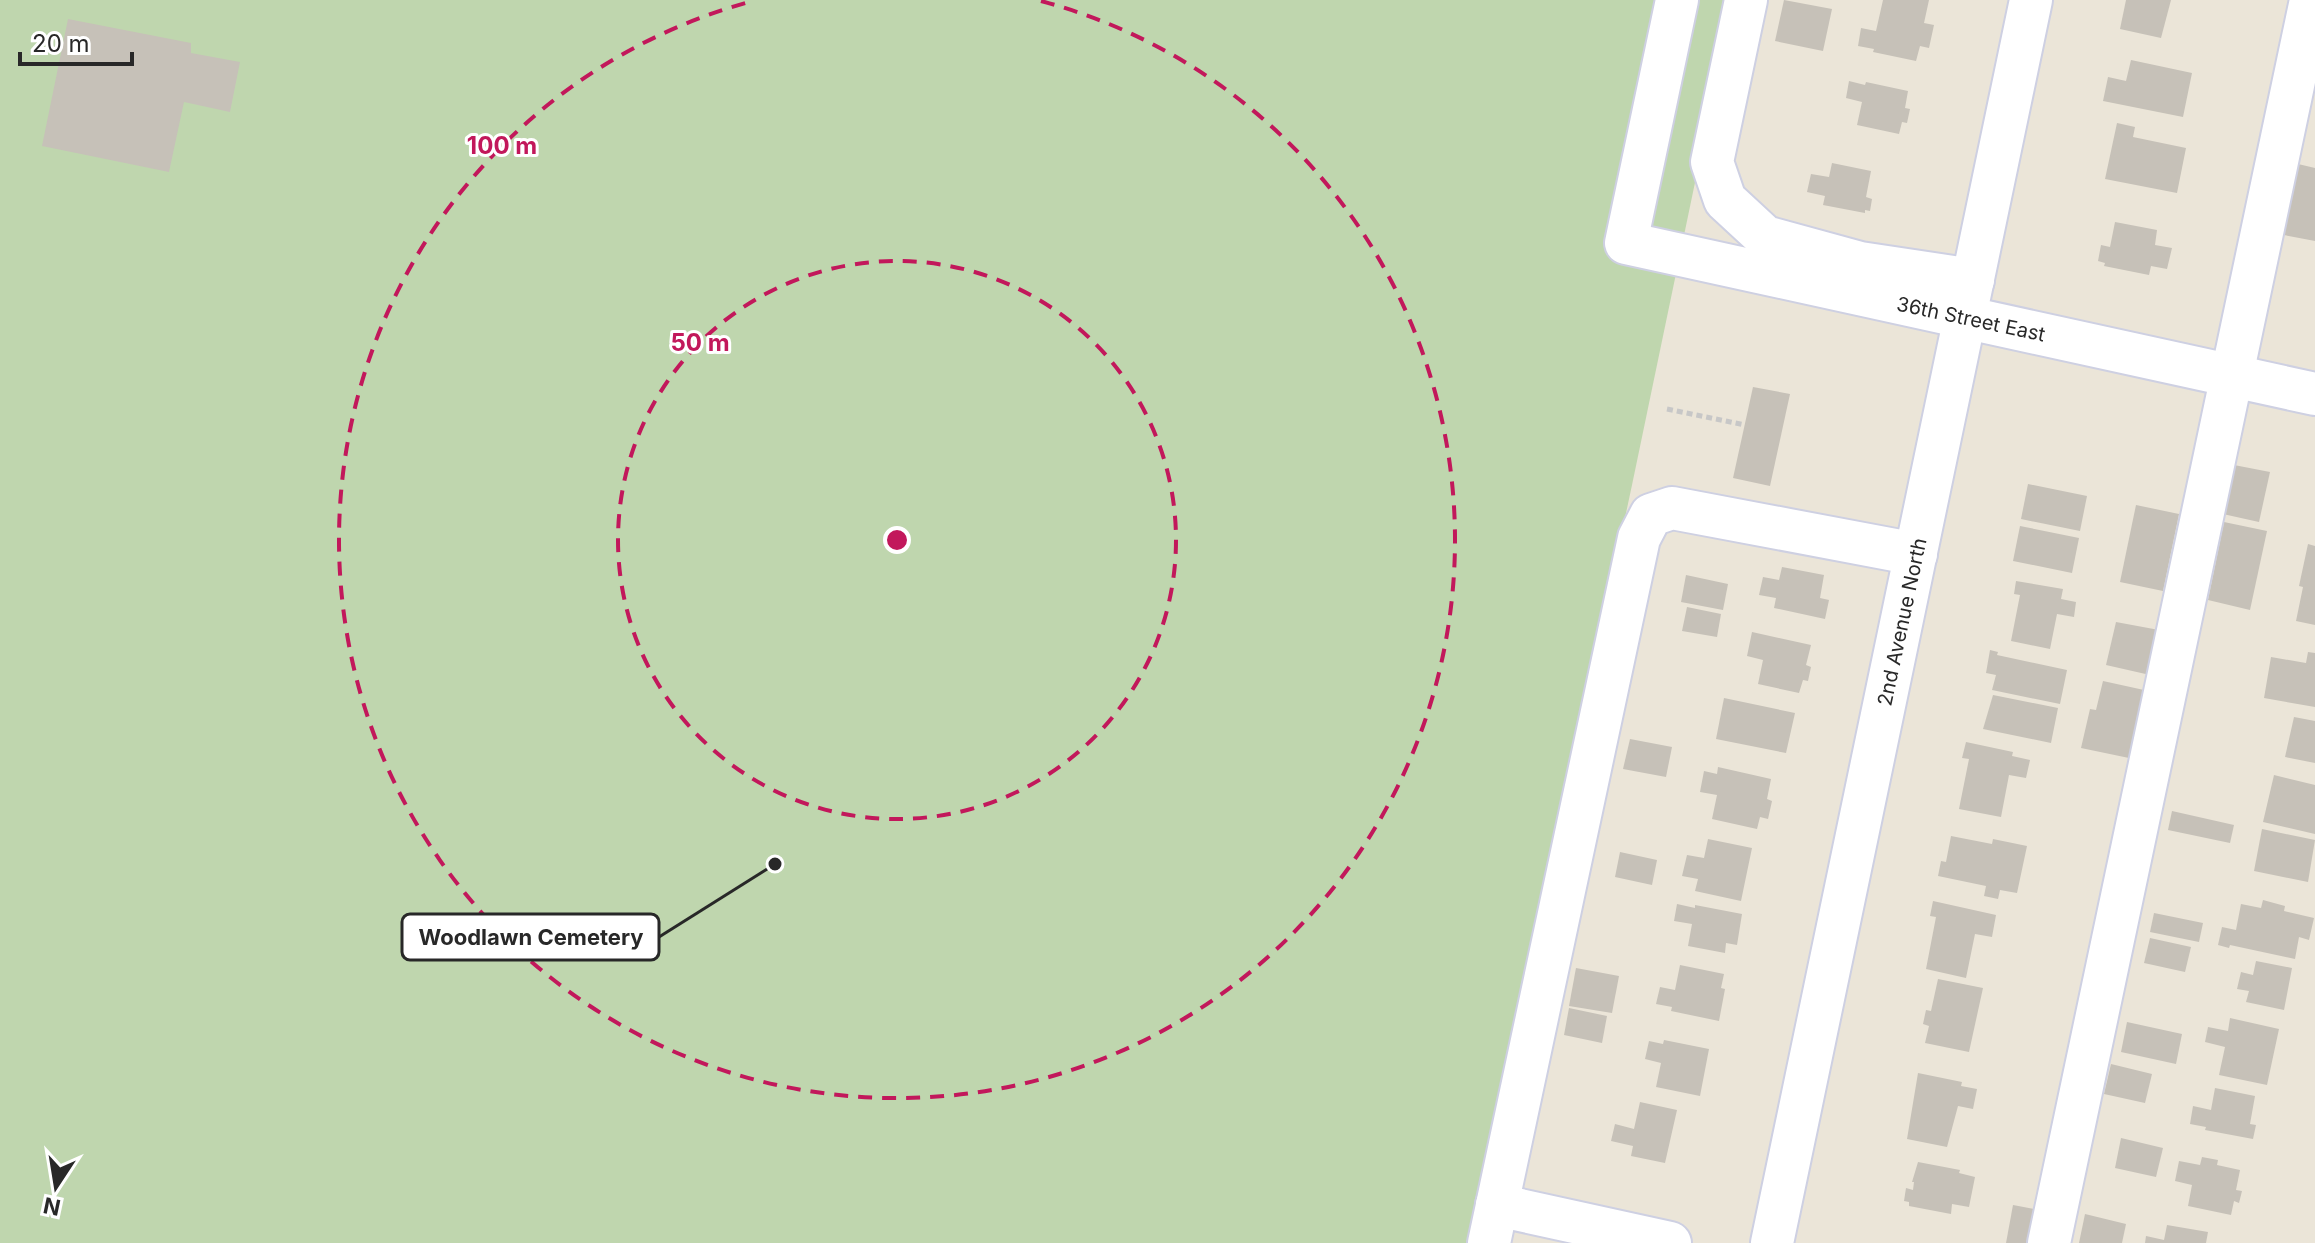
<svg xmlns="http://www.w3.org/2000/svg" width="2315" height="1243" font-family="Inter,sans-serif">
<style>
.cemetery{fill:#bfd6ae}
.building{fill:#c6c1b8}
.lines{fill:none;stroke-linecap:round;stroke-linejoin:round}
.minor-casing{stroke:#ced0e2;stroke-width:46}
.path{stroke:#c7c7c7;stroke-width:5;stroke-dasharray:6 4;stroke-linecap:butt}
.minor{stroke:#fff;stroke-width:42}
.ring{fill:none;stroke:#c2185b;stroke-width:4;stroke-dasharray:14 10}
.labels{text-anchor:middle;dominant-baseline:central;stroke-width:6;stroke-linejoin:round;paint-order:stroke}
.street-label{font-size:20px;fill:#282828;stroke:#fff}
.centre{fill:#c2185b;stroke:#fff;stroke-width:4}
.ring-label{font-size:24px;text-anchor:middle;font-weight:bold;fill:#c2185b;stroke:#fff;stroke-width:6;stroke-linejoin:round;paint-order:stroke}
.leader{fill:none;stroke:#282828;stroke-width:3}
.callout-dot{fill:#282828;stroke:#fff;stroke-width:3}
.callout{fill:#fff;stroke:#282828;stroke-width:3}
.callout-label{font-size:22px;text-anchor:middle;font-weight:bold;fill:#282828}
</style>
<rect width="100%" height="100%" fill="#ebe5d8"/>
<!-- cemetery -->
<polygon class="cemetery" points="0,0 1733,0 1632,485 1470,1243 0,1243"/>
<!-- building -->
<g class="building">
<polygon points="1784,0 1832,9 1823,51 1775,41"/>
<polygon points="1883,0 1929,0 1924,23 1934,25 1929,48 1920,46 1916,61 1873,52 1874,49 1858,46 1861,28 1876,31"/>
<polygon points="2126,0 2171,0 2161,38 2120,29"/>
<polygon points="68,19 191,43 191,53 240,62 230,112 184,102 169,172 42,146"/>
<polygon points="2131,60 2192,73 2183,117 2103,101 2108,77 2126,81"/>
<polygon points="1849,81 1865,85 1866,82 1908,91 1905,108 1910,109 1907,123 1902,122 1899,134 1857,125 1862,102 1846,98"/>
<polygon points="2117,123 2135,127 2133,137 2186,148 2177,193 2105,179"/>
<polygon points="1832,163 1871,171 1866,197 1872,199 1870,211 1865,210 1865,213 1823,205 1825,196 1807,192 1811,174 1829,177"/>
<polygon points="2298,164 2315,168 2315,241 2284,235"/>
<polygon points="2115,222 2157,230 2155,245 2172,248 2167,269 2151,266 2149,275 2104,266 2105,263 2098,261 2101,245 2110,247"/>
<polygon points="1753,387 1790,394 1770,486 1733,478"/>
<polygon points="2234,465 2270,472 2259,522 2223,514"/>
<polygon points="2028,484 2087,496 2080,531 2021,519"/>
<polygon points="2136,505 2179,514 2163,591 2120,582"/>
<polygon points="2224,522 2267,531 2250,610 2208,600"/>
<polygon points="2020,526 2079,538 2072,573 2013,561"/>
<polygon points="2308,544 2315,546 2315,625 2296,621 2303,587 2299,586"/>
<polygon points="1782,567 1824,575 1820,598 1829,600 1825,619 1774,608 1776,598 1759,595 1763,577 1779,580"/>
<polygon points="1686,575 1728,584 1723,610 1681,602"/>
<polygon points="2016,581 2063,589 2061,599 2076,602 2074,617 2057,614 2050,649 2011,641 2020,595 2014,594"/>
<polygon points="1687,607 1721,614 1717,637 1682,631"/>
<polygon points="2116,622 2159,630 2150,675 2106,665"/>
<polygon points="1752,632 1811,645 1806,665 1811,667 1808,681 1803,680 1799,693 1758,684 1763,660 1747,656"/>
<polygon points="1990,650 1998,652 1997,655 2067,670 2060,704 1992,690 1996,675 1986,673"/>
<polygon points="2308,652 2315,653 2315,707 2264,698 2271,657 2306,663"/>
<polygon points="2103,681 2144,690 2129,758 2081,748 2090,709 2096,710"/>
<polygon points="1993,695 2058,708 2051,743 1983,729"/>
<polygon points="1724,698 1795,713 1786,753 1716,739"/>
<polygon points="2294,717 2315,721 2315,763 2285,757"/>
<polygon points="1630,739 1672,747 1666,777 1623,769"/>
<polygon points="1966,742 2013,752 2012,756 2030,760 2026,778 2009,775 2001,817 1959,809 1969,759 1962,758"/>
<polygon points="1718,767 1771,779 1767,799 1772,801 1768,819 1760,817 1757,829 1712,819 1717,795 1700,792 1704,771 1717,774"/>
<polygon points="2274,775 2315,785 2315,834 2263,822"/>
<polygon points="2172,811 2234,825 2230,843 2168,830"/>
<polygon points="2262,829 2315,840 2308,882 2254,871"/>
<polygon points="1951,836 1992,844 1993,839 2027,846 2017,893 2000,890 1998,899 1984,896 1986,886 1938,876 1941,861 1946,862"/>
<polygon points="1708,839 1752,848 1741,901 1695,891 1698,879 1682,876 1687,855 1704,858"/>
<polygon points="1620,852 1657,860 1652,885 1615,877"/>
<polygon points="2263,900 2285,906 2284,911 2314,918 2309,940 2299,937 2295,959 2230,945 2229,948 2218,945 2222,927 2236,930 2241,904 2261,908"/>
<polygon points="1933,901 1996,915 1992,937 1975,934 1966,978 1926,969 1936,917 1930,916"/>
<polygon points="1677,904 1695,908 1695,905 1742,914 1737,945 1726,943 1725,953 1688,946 1692,924 1674,921"/>
<polygon points="2154,913 2203,923 2199,942 2150,932"/>
<polygon points="2150,938 2191,947 2185,972 2144,963"/>
<polygon points="2256,961 2292,968 2284,1010 2246,1002 2249,991 2237,989 2241,972 2253,975"/>
<polygon points="1680,965 1724,974 1721,988 1725,989 1719,1021 1671,1011 1672,1007 1656,1004 1660,987 1675,990"/>
<polygon points="1576,968 1619,976 1612,1013 1569,1006"/>
<polygon points="1938,979 1983,988 1969,1052 1925,1043 1929,1026 1923,1024 1926,1010 1931,1011"/>
<polygon points="1569,1008 1607,1016 1602,1043 1564,1035"/>
<polygon points="2230,1018 2279,1029 2267,1085 2219,1075 2225,1047 2205,1042 2208,1027 2228,1031"/>
<polygon points="2127,1022 2182,1034 2176,1064 2121,1052"/>
<polygon points="1664,1040 1709,1049 1700,1096 1656,1087 1661,1063 1645,1059 1649,1041 1663,1044"/>
<polygon points="2111,1064 2152,1074 2145,1103 2104,1094"/>
<polygon points="1918,1073 1962,1082 1961,1086 1977,1089 1973,1109 1958,1106 1947,1147 1907,1139"/>
<polygon points="2215,1088 2255,1096 2250,1124 2256,1125 2253,1139 2205,1130 2206,1127 2190,1124 2193,1106 2211,1110"/>
<polygon points="1640,1102 1677,1110 1665,1163 1631,1156 1633,1146 1611,1141 1615,1124 1634,1129"/>
<polygon points="2121,1138 2163,1148 2156,1177 2115,1168"/>
<polygon points="2202,1157 2218,1160 2217,1165 2240,1170 2236,1190 2242,1191 2239,1203 2234,1201 2231,1215 2188,1206 2192,1185 2175,1181 2179,1161 2200,1165"/>
<polygon points="1918,1162 1960,1170 1959,1173 1975,1177 1969,1207 1952,1204 1951,1214 1909,1206 1909,1202 1904,1201 1906,1188 1913,1190 1914,1182 1912,1182"/>
<polygon points="2013,1205 2040,1210 2034,1243 2006,1243"/>
<polygon points="2085,1214 2126,1224 2122,1243 2079,1243"/>
<polygon points="2167,1225 2208,1232 2206,1243 2145,1243 2146,1236 2164,1240"/>
</g>
<g class="lines">
<defs>
<g id="minor">
<polyline points="1677,0 1626,243 2315,394"/>
<polyline points="1746,0 1712,162 1725,200 1765,237 1860,263 1973,280"/>
<polyline points="1497,1205 1670,1243"/>
<polyline points="1489,1243 1639,538 1651,515 1672,508 1916,554"/>
<polyline points="1772,1243 2031,0"/>
<polyline points="2049,1243 2311,0"/>
</g>
</defs>
<!-- minor casing -->
<use href="#minor" class="minor-casing"/>
<!-- path -->
<polyline class="path" points="1667,409 1745,425"/>
<!-- minor -->
<use href="#minor" class="minor"/>
</g>
<!-- distance rings -->
<g class="ring">
<circle cx="897" cy="540" r="279"/>
<path d="M1041 1A558 558 0 1 1 753 1"/>
</g>
<g class="labels">
<!-- street labels -->
<g class="street-label">
<text transform="translate(1971 319) rotate(12)">36th Street East</text>
<text transform="translate(1902 622) rotate(-78)">2nd Avenue North</text>
</g>
</g>
<circle cx="897" cy="540" r="12" class="centre"/>
<g class="ring-label">
<text x="502" y="154">100 m</text>
<text x="700" y="351">50 m</text>
</g>
<!-- callouts -->
<path class="leader" d="M775 864L659 937"/>
<circle class="callout-dot" cx="775" cy="864" r="8"/>
<rect class="callout" x="402" y="914" width="257" height="46" rx="8"/>
<g class="callout-label">
<text x="531" y="945">Woodlawn Cemetery</text>
</g>
<!-- north arrow -->
<g transform="translate(56 1187) rotate(192)" stroke="#ffffff" stroke-width="6" paint-order="stroke">
<path d="M0-6L14 30L0 20L-14 30Z" fill="#282828"/>
<text y="-12" font-size="22" font-weight="bold" text-anchor="middle" fill="#282828">N</text>
</g>
<!-- scale -->
<path d="M20 52v12h112v-12" fill="none" stroke="#282828" stroke-width="4"/>
<text x="32" y="52" font-size="24" fill="#282828" stroke="#ffffff" stroke-width="6" paint-order="stroke">20 m</text>
</svg>
